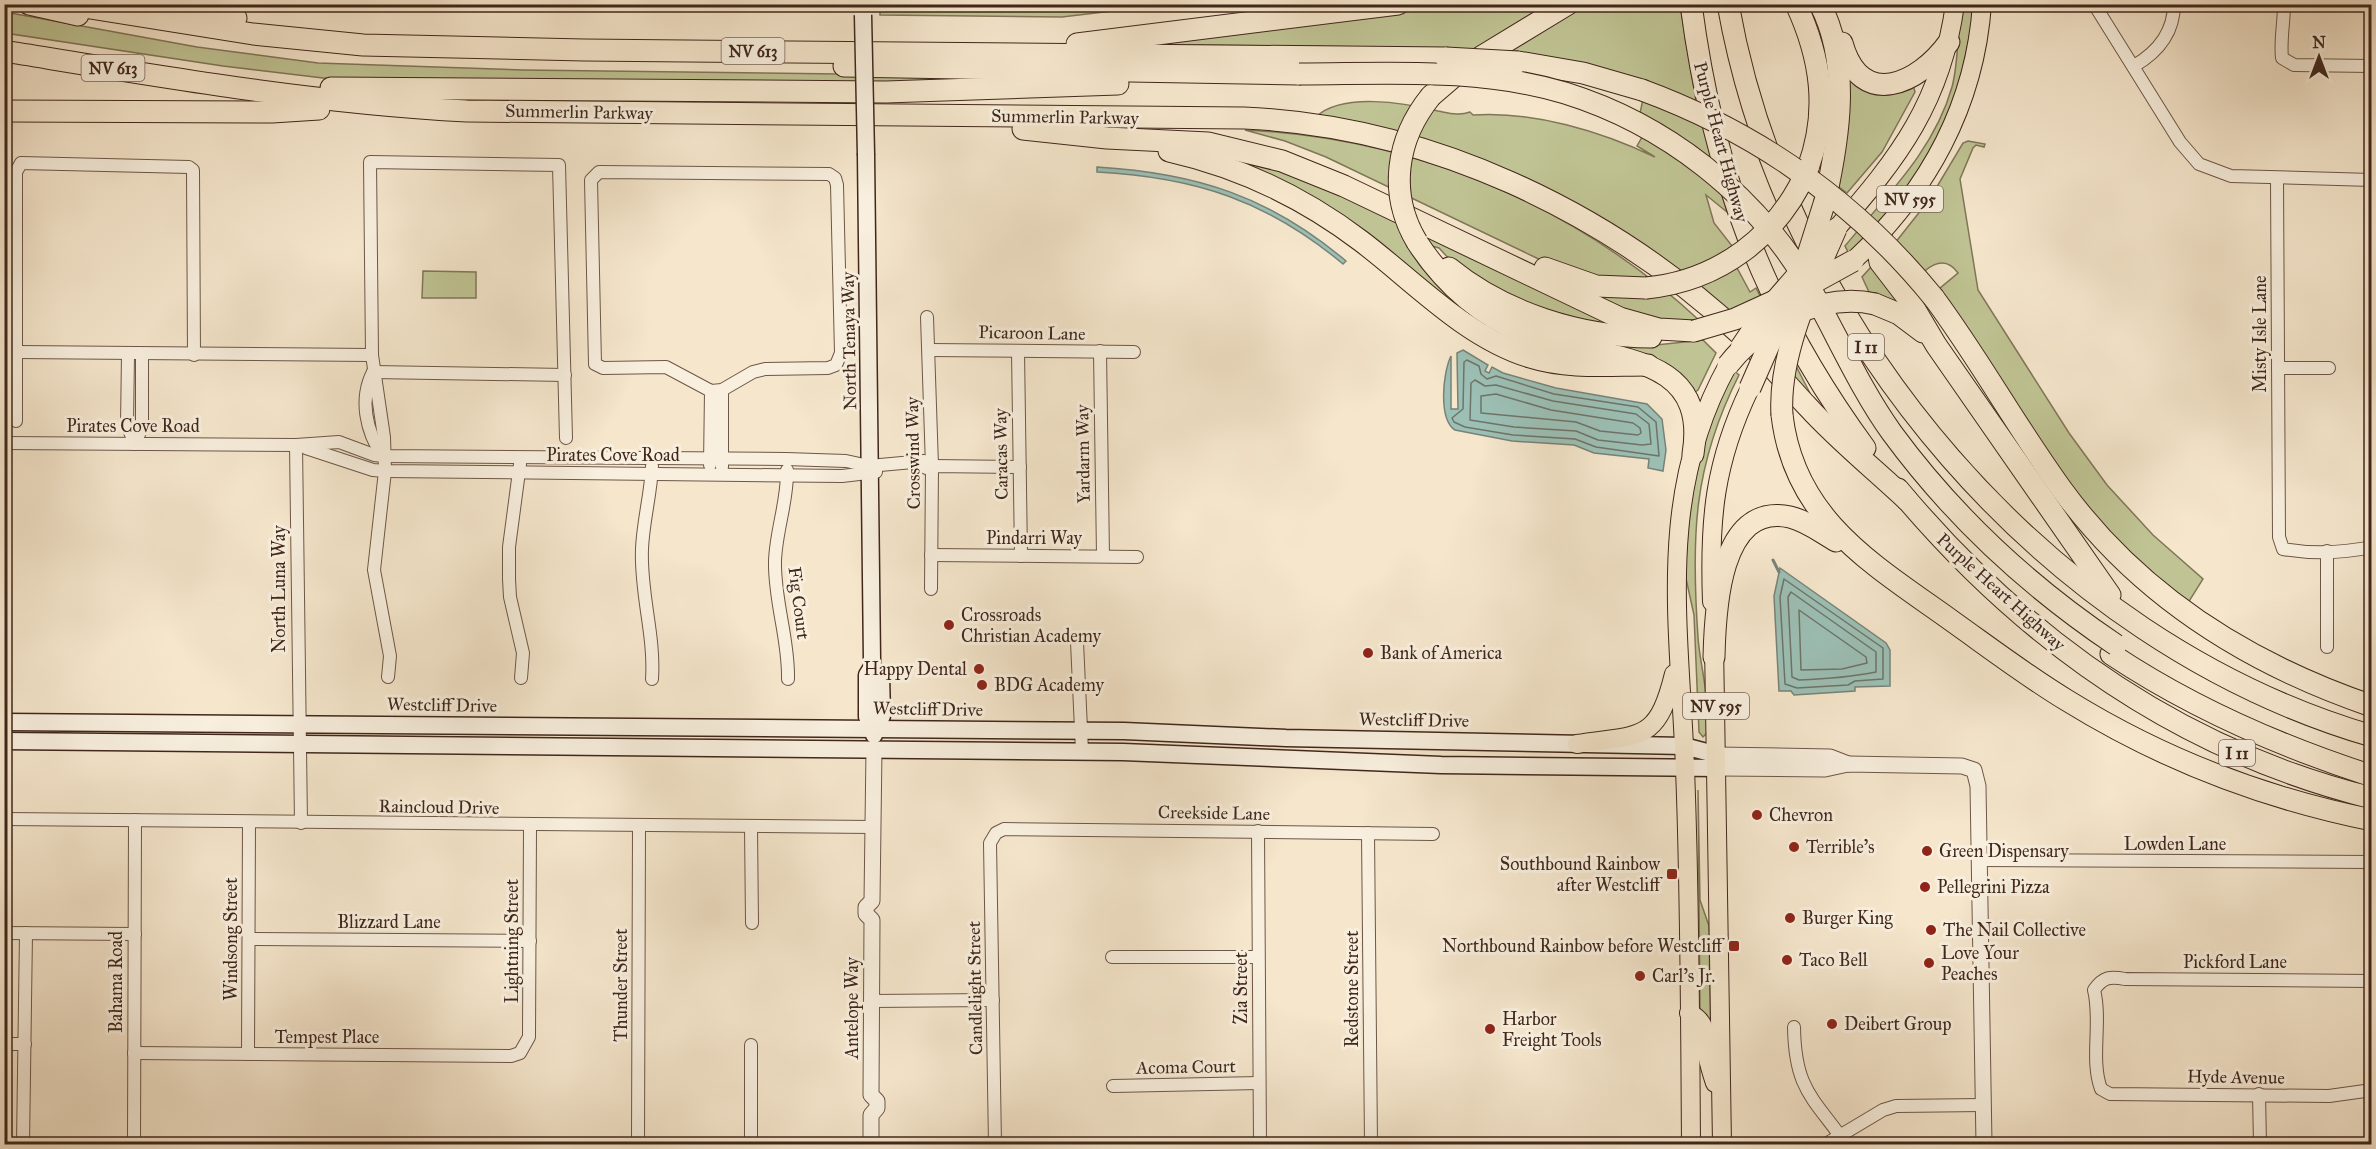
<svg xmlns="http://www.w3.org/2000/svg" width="2376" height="1149" font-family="'IM FELL Great Primer',serif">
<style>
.green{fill:#c0c494;stroke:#807658;stroke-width:1.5}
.water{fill:#9cc0b6;stroke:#778378;stroke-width:1.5}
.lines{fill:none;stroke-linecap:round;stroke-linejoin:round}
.shore{stroke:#6e7468;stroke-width:1.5}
.stream{stroke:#778378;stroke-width:3}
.minor-casing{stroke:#6d5747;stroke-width:14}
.tertiary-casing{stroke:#6d5747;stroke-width:17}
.secondary-casing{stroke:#40271b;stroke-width:19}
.primary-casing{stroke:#40271b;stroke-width:20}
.motorway-casing{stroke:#40271b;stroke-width:23}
.minor{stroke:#f8efde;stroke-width:12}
.tertiary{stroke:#f8efde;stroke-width:15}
.secondary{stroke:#f8efde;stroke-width:16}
.primary{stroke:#f5e6cc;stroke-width:18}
.motorway{stroke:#f5e6cc;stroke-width:21}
.secondary-bridge-casing{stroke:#40271b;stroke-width:19;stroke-linecap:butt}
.primary-bridge-casing{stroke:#40271b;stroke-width:20;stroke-linecap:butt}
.motorway-bridge-casing{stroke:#40271b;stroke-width:23;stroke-linecap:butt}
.secondary-bridge{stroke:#f8efde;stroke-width:16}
.primary-bridge{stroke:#f5e6cc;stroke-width:18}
.motorway-bridge{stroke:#f5e6cc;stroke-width:21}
.poi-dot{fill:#8f2418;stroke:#f8efde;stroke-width:2}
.labels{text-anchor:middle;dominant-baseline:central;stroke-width:6;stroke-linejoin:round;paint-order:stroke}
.shield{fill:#f8efde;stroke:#776356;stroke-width:1.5}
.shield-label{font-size:16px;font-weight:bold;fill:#40271b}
.street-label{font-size:18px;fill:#40271b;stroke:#f8efde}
.poi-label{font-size:18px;fill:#40271b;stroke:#f8efde;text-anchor:start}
</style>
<rect width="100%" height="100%" fill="#f5e6cc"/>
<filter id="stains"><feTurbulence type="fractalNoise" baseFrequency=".00333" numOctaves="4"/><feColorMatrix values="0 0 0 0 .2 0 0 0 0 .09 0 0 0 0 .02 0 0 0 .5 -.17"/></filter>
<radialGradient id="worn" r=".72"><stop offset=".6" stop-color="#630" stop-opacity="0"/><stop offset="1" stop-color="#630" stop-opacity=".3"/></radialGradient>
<!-- green -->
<g class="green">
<polygon points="880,5 880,4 1163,5 1062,17 880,15"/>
<polygon points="1448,5 1549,5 1468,56 1453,48 1115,44"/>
<path d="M1584 5H1680L1696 101 1727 212 1706 195 1714 223 1736 251V266L1750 292 1756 288 1814 401 1622 232 1316 117C1342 92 1405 103 1438 111 1449 113 1459 116 1470 112L1473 115C1534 111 1600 131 1655 157L1637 146 1650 123 1639 118 1643 99 1506 50Z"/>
<path d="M1961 5H1976L1956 103 1907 193 1849 254 1845 246C1885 197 1934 151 1952 87 1959 61 1957 31 1961 5Z"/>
<polygon points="5,12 197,47 318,63 523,70 1086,77 880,86 419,82 323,78 223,66 5,33"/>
<polygon points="1849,75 1913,85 1915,92 1882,152 1847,193 1839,187 1844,152"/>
<path d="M1245 130C1415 138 1576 205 1701 322L1678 324 1619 312 1547 263 1326 157 1285 141Z"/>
<path d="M1968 141 1985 144 1984 147 1976 145 1973 148 1960 179 1978 290 2069 433 2107 485 2153 535 2203 579 2188 603 2143 566 2096 518 2062 474 1939 289 1958 273C1941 249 1921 274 1908 287L1895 243 1929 200 1963 143Z"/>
<path d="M1212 154 1303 177 1624 329 1528 307 1452 262 1439 248 1403 238C1428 289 1477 319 1523 349Z"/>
<polygon points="1872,266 1903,303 1877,298 1878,294 1869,292 1862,277"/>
<polygon points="423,271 476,272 476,298 422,298"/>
<polygon points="1491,304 1656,345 1703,340 1716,353 1698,390 1692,394"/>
<path d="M1733 370 1739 375C1693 466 1691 537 1698 637 1699 654 1703 670 1705 687 1707 702 1707 718 1707 733L1703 737 1699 732 1694 615 1685 574 1686 516 1710 420Z"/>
<polygon points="1698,790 1700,900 1709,926 1711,1052 1700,1012"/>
</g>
<!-- water -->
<g class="water">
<path d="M1097 167C1196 173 1269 196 1346 261L1343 264C1268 201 1195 177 1097 172Z"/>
<path d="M1463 350 1488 365 1485 371 1489 373 1492 367 1503 373 1556 388 1647 404 1662 419 1666 450 1663 471 1648 468 1649 459 1594 453 1574 445 1512 441 1455 430C1438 419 1443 372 1451 356V409H1458L1457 353Z"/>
<polygon points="1780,568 1886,643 1890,650 1890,686 1855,687 1855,691 1794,695 1791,691 1779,691 1774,596"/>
</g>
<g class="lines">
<!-- shore -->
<g class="shore">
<polygon points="1467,360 1479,366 1481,374 1487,379 1496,376 1554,394 1638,407 1656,422 1659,456 1596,447 1575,439 1513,435 1465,427 1454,422 1452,418 1463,409 1464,362"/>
<polygon points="1475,380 1485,386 1496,385 1553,401 1636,414 1649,424 1651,444 1642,445 1598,440 1576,431 1514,427 1470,420 1471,383"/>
<polygon points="1496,394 1551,410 1633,423 1640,428 1641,433 1638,435 1600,431 1576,422 1481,413 1481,396"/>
<polygon points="1784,579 1883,648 1883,679 1855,681 1848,685 1797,688 1785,684 1780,597"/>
<path d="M1791 592 1876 652V672C1851 677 1825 679 1799 680L1792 677 1788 597Z"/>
<polygon points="1799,610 1866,657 1867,663 1842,669 1801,670"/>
</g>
<!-- stream -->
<polyline class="stream" points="1773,560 1779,572"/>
<defs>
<g id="minor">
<polyline points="2094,4 2180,142 2199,164 2231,176 2372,180"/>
<path d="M2284 4C2284 23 2280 41 2282 58L2294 65 2372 66"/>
<path d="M2134 66C2158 52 2174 33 2174 4"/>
<polygon points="599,172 829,174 835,178 837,185 841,353 836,365 828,368 765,369 753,372 722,390 711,391 666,367 603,368 595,364 591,180"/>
<path d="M2277 178 2279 537 2283 549C2312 554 2343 553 2372 547"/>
<polyline points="927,317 932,466 931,589"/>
<polyline points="929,350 1134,352"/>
<polyline points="1018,351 1021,556"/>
<polyline points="1100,351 1103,556"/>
<polyline points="17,352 372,355"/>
<polyline points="128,354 127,425 135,444"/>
<polyline points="2278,368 2329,368"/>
<polyline points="373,372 565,375"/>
<path d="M373 372C359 399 366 432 383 456"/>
<polyline points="16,421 16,172 21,163 189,167 193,170 194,355"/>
<polyline points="4,443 296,445 339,442 374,455 383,456 786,459 846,461 869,466 924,461 932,466"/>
<polyline points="135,444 142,427 142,354"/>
<polyline points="296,445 301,823"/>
<polyline points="306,448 373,470 385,471 842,476 876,472"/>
<polyline points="520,464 509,547 509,579 510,597 523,653 521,678"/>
<polyline points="710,465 711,391"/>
<path d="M652 466C651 494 643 521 642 549 640 593 655 635 652 679"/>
<polyline points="722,467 722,390"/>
<polyline points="926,468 932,466 1020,467"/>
<path d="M787 470C788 500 776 530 775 561 774 601 789 639 788 679"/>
<polyline points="2327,551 2327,647"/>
<polyline points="931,555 1137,557"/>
<polyline points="1077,642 1082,751"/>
<polyline points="388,677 390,656 374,570 385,471 384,437 372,355 370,162 559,165 566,438"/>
<polyline points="4,819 873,827"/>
<polyline points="751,827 752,923"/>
<polyline points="1258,831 1260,1144"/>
<polyline points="1368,833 1371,1144"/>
<polyline points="1979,860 2372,862"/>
<polyline points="4,933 135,934"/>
<polyline points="249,939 530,941"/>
<polyline points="1112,957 1258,957"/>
<path d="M2372 981 2125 979C2110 976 2103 977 2094 990 2102 1022 2090 1059 2101 1089L2110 1094 2329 1096 2372 1090"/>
<polyline points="871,1001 993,1000"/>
<path d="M1794 1027C1795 1090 1813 1097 1846 1144"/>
<polyline points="4,1044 25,1044"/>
<polyline points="134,1053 511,1056 520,1053 529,1037 530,826"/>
<polyline points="248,1054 249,823"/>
<polyline points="1113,1086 1259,1083"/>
<polyline points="2259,1094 2260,1144"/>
<polyline points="23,1144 26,933"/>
<polyline points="134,1144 135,820"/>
<polyline points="638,1144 639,826"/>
<polyline points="751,1144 751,1045"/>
<polyline points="995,1144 990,843 996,833 1004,829 1433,834"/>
<polyline points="1826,1144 1883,1110 1896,1106 1983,1105"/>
</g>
<g id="tertiary">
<polyline points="1718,755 1830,757 1848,764"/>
<polyline points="1718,768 1825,769 1848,764 1962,766 1974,770 1978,786 1984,1144"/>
<polyline points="871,1144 871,1115 877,1108 877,1101 871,1095 872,920 866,914 866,907 872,901 874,749"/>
</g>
<g id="secondary">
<polyline points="866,155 872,660 872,667 867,675 867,717 874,728 874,735"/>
<polyline points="872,667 881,675 882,716 874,728"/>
<polyline points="4,722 1124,731 1286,738 1684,746 1718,755"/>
<polyline points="4,741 1123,752 1441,765 1718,768"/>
</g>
<g id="primary">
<path d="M1836 229C1899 158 1942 101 1955 4"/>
<path d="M1853 261C1927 192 1975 106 1982 4"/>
<path d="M1712 602C1709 520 1714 463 1750 388"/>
<polyline points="1714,644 1722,1144"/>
<path d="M1577 744C1641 734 1657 743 1674 674"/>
<path d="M1689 1013C1709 1023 1703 1036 1707 1054 1709 1064 1712 1074 1715 1083"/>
<path d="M1691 1144C1690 1019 1690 894 1685 769 1680 627 1655 496 1728 365"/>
</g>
<g id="motorway">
<polyline points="29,4 78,15"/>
<polyline points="65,4 253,34 363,45 584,50 1446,58"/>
<polyline points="181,4 236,18"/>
<path d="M1691 4C1713 174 1764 310 1865 448"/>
<path d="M1728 4C1786 333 2049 642 2372 736"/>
<path d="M1796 4C1821 58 1829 111 1808 168"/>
<path d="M1820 4C1851 64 1839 138 1825 201"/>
<path d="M1842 43C1861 111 1919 84 1949 42"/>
<polyline points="1077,44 1398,4"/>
<path d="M4 51C158 76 311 103 467 111L1244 118C1428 126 1606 210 1740 334 1765 357 1785 383 1808 407 1838 440 1874 469 1907 500"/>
<polyline points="1518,62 1583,73 1642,90"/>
<polyline points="844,66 1299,74"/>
<polyline points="331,88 886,92 1118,84"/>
<polyline points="1431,96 1466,66 1568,4"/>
<polyline points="4,111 272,112 319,109"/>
<polyline points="1023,129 1107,138 1208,143 1282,161 1344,186 1620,318 1659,329 1694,331"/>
<path d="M1169 151C1240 167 1303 197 1361 241 1414 281 1465 337 1530 357 1568 369 1608 365 1648 365"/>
<polyline points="1881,235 1878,251 1880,262 1910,301 1936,345 2110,595"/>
<path d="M1417 242C1443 282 1479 314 1523 333 1591 362 1711 344 1693 454"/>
<path d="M1449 268C1504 313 1581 337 1651 337"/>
<polyline points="1545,268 1596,286 1646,288"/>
<path d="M1934 298C1980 360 2017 428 2063 491 2140 596 2249 664 2372 706"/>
<polyline points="1875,304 1899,314 1923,332"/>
<path d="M1782 415C1794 520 1874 565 1952 621 1990 648 2028 677 2068 701 2162 759 2263 798 2372 820"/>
<path d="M1898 489C2024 640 2179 750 2372 798"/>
<path d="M2111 654C2192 708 2279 746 2372 776"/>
<path d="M1714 657C1715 612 1719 501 1790 517 1807 521 1822 533 1836 541"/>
</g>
</defs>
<!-- minor casing -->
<use href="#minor" class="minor-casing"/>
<!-- tertiary casing -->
<use href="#tertiary" class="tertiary-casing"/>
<!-- secondary casing -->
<use href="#secondary" class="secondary-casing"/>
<!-- primary casing -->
<use href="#primary" class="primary-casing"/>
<!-- motorway casing -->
<use href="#motorway" class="motorway-casing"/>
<!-- minor -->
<use href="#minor" class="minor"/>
<!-- tertiary -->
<use href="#tertiary" class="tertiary"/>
<!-- secondary -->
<use href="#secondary" class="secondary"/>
<!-- primary -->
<use href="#primary" class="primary"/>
<!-- motorway -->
<use href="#motorway" class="motorway"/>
<defs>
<polyline id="secondary-bridge" points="863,15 866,155"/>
<polyline id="primary-bridge" points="1740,346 1761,315 1807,262"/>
<g id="motorway-bridge">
<polyline points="1446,58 1518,62"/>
<path d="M1299 74C1387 74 1479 67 1565 93 1665 124 1754 193 1808 284 1836 333 1859 387 1892 433 1953 516 2031 588 2116 645"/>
<path d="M1642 90C1759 133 1855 201 1934 298"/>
<path d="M1417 242C1388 194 1396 139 1431 96"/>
<polyline points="1805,264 1825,201"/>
<polyline points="1813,283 1853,261"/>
<path d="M1646 288C1719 281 1779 236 1808 168"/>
<polyline points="1694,331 1735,319 1792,293"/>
<path d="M1728 365C1760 324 1822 292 1875 304"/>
<polyline points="1750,388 1780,320"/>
<path d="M1782 415C1778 354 1812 284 1836 229"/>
</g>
</defs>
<!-- secondary-bridge casing -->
<use href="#secondary-bridge" class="secondary-bridge-casing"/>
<!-- primary-bridge casing -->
<use href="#primary-bridge" class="primary-bridge-casing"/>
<!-- motorway-bridge casing -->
<use href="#motorway-bridge" class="motorway-bridge-casing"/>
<!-- secondary-bridge -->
<use href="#secondary-bridge" class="secondary-bridge"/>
<!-- primary-bridge -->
<use href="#primary-bridge" class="primary-bridge"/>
<!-- motorway-bridge -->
<use href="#motorway-bridge" class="motorway-bridge"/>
</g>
<!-- markers -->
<g class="poi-dot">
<circle cx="949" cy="625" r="6"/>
<circle cx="1368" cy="653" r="6"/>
<circle cx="979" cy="669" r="6"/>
<circle cx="982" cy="685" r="6"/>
<circle cx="1757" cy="815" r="6"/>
<circle cx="1794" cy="847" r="6"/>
<circle cx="1927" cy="851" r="6"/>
<rect x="1666" y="868" width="12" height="12" rx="3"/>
<circle cx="1925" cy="887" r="6"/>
<circle cx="1790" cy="918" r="6"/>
<circle cx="1931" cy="930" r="6"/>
<rect x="1728" y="940" width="12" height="12" rx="3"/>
<circle cx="1787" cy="960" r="6"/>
<circle cx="1929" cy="963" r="6"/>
<circle cx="1640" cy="976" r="6"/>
<circle cx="1832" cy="1024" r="6"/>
<circle cx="1490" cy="1029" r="6"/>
</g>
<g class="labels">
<!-- shield labels -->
<g class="shield">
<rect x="721.5" y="38" width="63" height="26" rx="4.5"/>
<rect x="81.5" y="55" width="63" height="26" rx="4.5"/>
<rect x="1877" y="186" width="66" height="26" rx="4.5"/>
<rect x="1848" y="334" width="36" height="26" rx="4.5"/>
<rect x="1683" y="693" width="66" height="26" rx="4.5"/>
<rect x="2219" y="740" width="36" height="26" rx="4.5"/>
</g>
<g class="shield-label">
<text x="753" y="51">NV 613</text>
<text x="113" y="68">NV 613</text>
<text x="1910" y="199">NV 595</text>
<text x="1866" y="347">I 11</text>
<text x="1716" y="706">NV 595</text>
<text x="2237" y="753">I 11</text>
</g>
<!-- street labels -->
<g class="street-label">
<text transform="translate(579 112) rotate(1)">Summerlin Parkway</text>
<text transform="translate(1065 117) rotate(1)">Summerlin Parkway</text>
<text transform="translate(1721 142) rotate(75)">Purple Heart Highway</text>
<text transform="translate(1032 333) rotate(1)">Picaroon Lane</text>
<text transform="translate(2260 334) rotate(-90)">Misty Isle Lane</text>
<text transform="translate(849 341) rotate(-91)">North Tenaya Way</text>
<text x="133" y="426">Pirates Cove Road</text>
<text transform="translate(913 453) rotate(-91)">Crosswind Way</text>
<text transform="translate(1001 454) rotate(-91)">Caracas Way</text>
<text transform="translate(1083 454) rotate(-91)">Yardarm Way</text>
<text x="613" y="455">Pirates Cove Road</text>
<text x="1034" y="538">Pindarri Way</text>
<text transform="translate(279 589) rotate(-90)">North Luna Way</text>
<text transform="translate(2001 592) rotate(42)">Purple Heart Highway</text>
<text transform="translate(799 603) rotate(83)">Fig Court</text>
<text transform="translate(442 705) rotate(1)">Westcliff Drive</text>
<text transform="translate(928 709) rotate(1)">Westcliff Drive</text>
<text transform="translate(1414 720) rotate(1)">Westcliff Drive</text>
<text transform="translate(439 807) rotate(1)">Raincloud Drive</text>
<text transform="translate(1214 813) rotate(1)">Creekside Lane</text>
<text x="2175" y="844">Lowden Lane</text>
<text x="389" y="922">Blizzard Lane</text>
<text transform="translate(231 939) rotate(-90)">Windsong Street</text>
<text transform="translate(512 941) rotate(-90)">Lightning Street</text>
<text x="2235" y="962">Pickford Lane</text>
<text transform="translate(116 982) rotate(-90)">Bahama Road</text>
<text transform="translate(621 985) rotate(-90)">Thunder Street</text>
<text transform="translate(975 988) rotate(-91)">Candlelight Street</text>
<text transform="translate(1241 988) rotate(-90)">Zia Street</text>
<text transform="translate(1352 989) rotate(-90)">Redstone Street</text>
<text transform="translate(852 1008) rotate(-90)">Antelope Way</text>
<text x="327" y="1037">Tempest Place</text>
<text transform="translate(1186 1067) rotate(-1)">Acoma Court</text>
<text transform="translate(2236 1077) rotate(1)">Hyde Avenue</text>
</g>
<!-- poi labels -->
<g class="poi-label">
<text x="961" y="615">Crossroads<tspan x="961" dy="21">Christian Academy</tspan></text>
<text x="1380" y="653">Bank of America</text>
<text x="967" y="669" text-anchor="end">Happy Dental</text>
<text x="994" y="685">BDG Academy</text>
<text x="1769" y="815">Chevron</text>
<text x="1806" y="847">Terrible's</text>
<text x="1939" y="851">Green Dispensary</text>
<text x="1660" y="864" text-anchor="end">Southbound Rainbow<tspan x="1660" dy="21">after Westcliff</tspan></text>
<text x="1937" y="887">Pellegrini Pizza</text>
<text x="1802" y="918">Burger King</text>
<text x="1943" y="930">The Nail Collective</text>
<text x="1722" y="946" text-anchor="end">Northbound Rainbow before Westcliff</text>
<text x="1941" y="953">Love Your<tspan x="1941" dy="21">Peaches</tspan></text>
<text x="1799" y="960">Taco Bell</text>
<text x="1652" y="976">Carl's Jr.</text>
<text x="1502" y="1019">Harbor<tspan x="1502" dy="21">Freight Tools</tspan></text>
<text x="1844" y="1024">Deibert Group</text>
</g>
</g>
<!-- margin -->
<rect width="2376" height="1149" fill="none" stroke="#f5e6cc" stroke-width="24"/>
<rect x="6" y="6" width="2364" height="1137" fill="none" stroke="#40271b" stroke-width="3"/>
<rect x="12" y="12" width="2352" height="1125" fill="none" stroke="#40271b" stroke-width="1.5"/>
<!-- north arrow -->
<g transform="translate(2319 57)" stroke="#f8efde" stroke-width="4.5" paint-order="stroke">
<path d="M0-4.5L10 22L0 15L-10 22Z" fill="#40271b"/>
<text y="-9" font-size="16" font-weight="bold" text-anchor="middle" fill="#40271b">N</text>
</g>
<rect width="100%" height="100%" filter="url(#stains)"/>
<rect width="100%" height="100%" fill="url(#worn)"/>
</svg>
